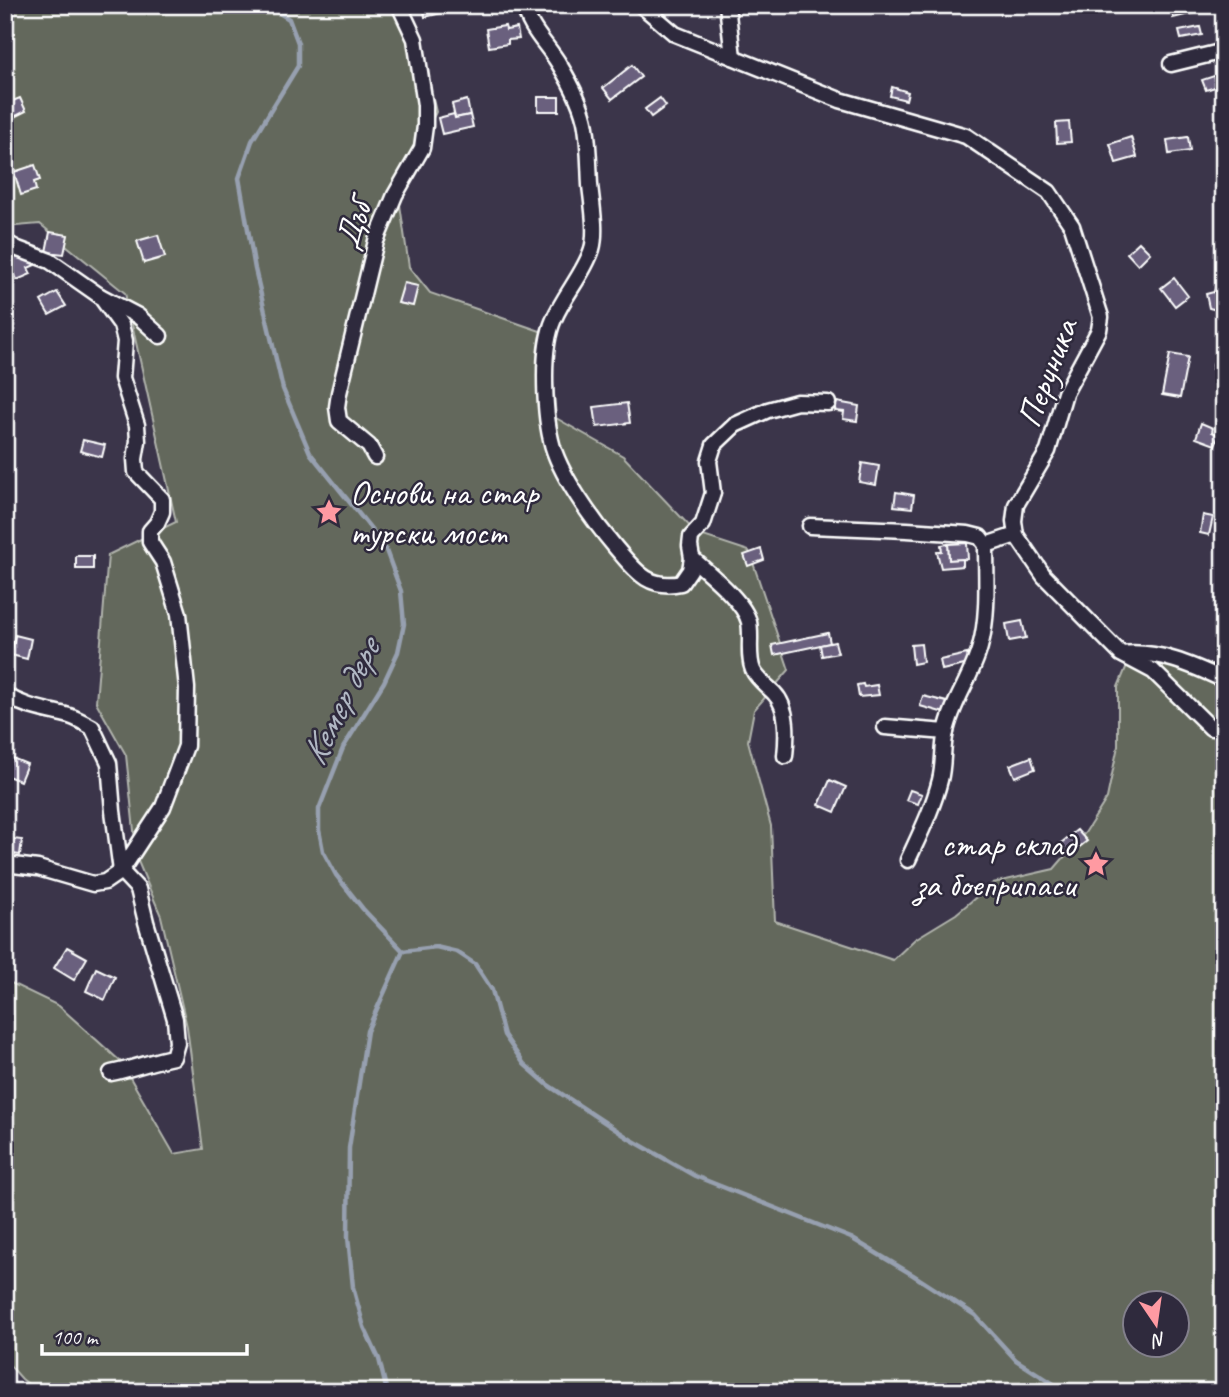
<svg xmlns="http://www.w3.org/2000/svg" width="1229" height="1397" font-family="Caveat,sans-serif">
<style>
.green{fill:#63685b;stroke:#b1b4ad;stroke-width:2;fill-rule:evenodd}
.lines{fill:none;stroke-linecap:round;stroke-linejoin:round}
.stream{stroke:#97a0b0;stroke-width:4.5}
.building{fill:#6a617e;stroke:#fff;stroke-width:2}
.minor-casing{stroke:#fff;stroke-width:19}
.minor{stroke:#2f2a3d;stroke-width:14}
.labels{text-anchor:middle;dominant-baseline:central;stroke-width:5;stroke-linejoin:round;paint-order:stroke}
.street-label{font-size:35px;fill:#fff;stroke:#2f2a3d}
.poi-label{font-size:35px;fill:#fff;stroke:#2f2a3d;text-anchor:start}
.water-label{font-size:37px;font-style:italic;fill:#b1b8c4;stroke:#2f2a3d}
</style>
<rect width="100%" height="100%" fill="#3b354a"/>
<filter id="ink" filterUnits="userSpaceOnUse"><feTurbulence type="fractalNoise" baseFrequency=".0143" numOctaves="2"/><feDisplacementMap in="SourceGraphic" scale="14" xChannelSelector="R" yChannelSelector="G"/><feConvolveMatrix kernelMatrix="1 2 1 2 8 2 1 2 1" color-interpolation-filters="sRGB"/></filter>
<g filter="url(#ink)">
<!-- green -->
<path class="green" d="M5 5H399L418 37 436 112 398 191 409 267 430 293 549 334 556 418 623 456 697 534 749 551 789 670 754 710 748 741 771 826 775 921 893 960 915 939 956 914 993 883 1054 869 1085 833 1107 798 1118 746V687L1130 658 1191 668 1224 691V1392H38L22 1379 5 1360V980L59 1006 121 1062 174 1154 203 1149 187 1027 161 916 137 859 126 755 96 702 108 555 176 522 125 293 40 224 5 227ZM1134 1302H1176V1344H1134Z"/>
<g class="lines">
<!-- stream -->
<g class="stream">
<polyline points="236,5 242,8 268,6 289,19 298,43 298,66 252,141 239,178 255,269 283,389 310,453 384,545 401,591 404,624 398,652 384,682 343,748 319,809 319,830 323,851 336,875 363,909 403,951 367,1031 349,1148 348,1237 353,1287 364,1327 379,1359 387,1392"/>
<polyline points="403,951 436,947 457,952 475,964 492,990 504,1035 524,1064 548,1085 630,1139 695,1176 851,1238 913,1275 975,1315 1016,1360 1066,1392"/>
</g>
</g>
<!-- building -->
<g class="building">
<polygon points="423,5 443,5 445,12 425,17"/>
<polygon points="1072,5 1095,5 1095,8 1074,13"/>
<polygon points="1171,5 1196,5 1198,12 1173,18"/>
<polygon points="505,26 506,30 517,28 519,39 508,40 508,44 489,47 486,29"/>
<polygon points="1200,27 1202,35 1181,39 1179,31"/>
<polygon points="632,65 641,77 612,99 603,88"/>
<polygon points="1223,73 1224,84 1206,90 1202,80"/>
<polygon points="892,87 908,92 906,100 890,96"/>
<rect x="538" y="97" width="21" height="14"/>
<polygon points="20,98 26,111 10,119 5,104"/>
<polygon points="660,98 666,106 651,117 645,109"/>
<polygon points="467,100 470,115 455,118 452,104"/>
<polygon points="454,114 455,118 470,115 473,127 442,134 438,118"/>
<polygon points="1069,122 1071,142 1057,143 1056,123"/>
<polygon points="1131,137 1137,157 1116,163 1110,144"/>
<polygon points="1188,137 1190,151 1169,154 1167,140"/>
<polygon points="35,165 40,180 34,182 36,190 21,195 14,172"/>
<polygon points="50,232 68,235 64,254 46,252"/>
<polygon points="158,235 165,257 144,263 137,241"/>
<polygon points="1139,242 1150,253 1138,265 1127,253"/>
<polygon points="19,251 23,259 30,256 35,265 28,268 31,274 17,280 7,256"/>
<polygon points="1219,276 1224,277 1224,301 1221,311 1209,308 1206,294 1214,292"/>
<polygon points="1174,278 1188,296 1175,306 1161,288"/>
<polygon points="404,283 418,286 413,306 398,303"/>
<polygon points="57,292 66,306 49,315 41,301"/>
<polygon points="1220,337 1224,338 1224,372 1212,369"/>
<polygon points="1170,354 1188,357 1180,398 1162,395"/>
<polygon points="837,402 859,406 857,421 843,419 844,412 835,411"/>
<polygon points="627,403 630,423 597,427 594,407"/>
<polygon points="1201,423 1213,428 1212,432 1219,435 1215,445 1196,438"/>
<polygon points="83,440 105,445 102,457 80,451"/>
<polygon points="862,463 879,466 876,485 859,482"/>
<polygon points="896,492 914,495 912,508 894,506"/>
<polygon points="1203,515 1213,517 1209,535 1200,533"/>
<polygon points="967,543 968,559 949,560 948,544"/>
<polygon points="948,544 949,560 963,559 963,566 941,568 937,552 942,551 941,545"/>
<polygon points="761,549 764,560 748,566 744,555"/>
<rect x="76" y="556" width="17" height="13"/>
<polygon points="1022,621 1026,638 1009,641 1006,624"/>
<polygon points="828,633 830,643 774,655 772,645"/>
<polygon points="15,635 31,639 27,659 11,655"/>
<polygon points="835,642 838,653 822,656 820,645"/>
<polygon points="921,644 923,662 913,664 911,645"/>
<polygon points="967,654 969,664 942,670 940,660"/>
<polygon points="863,684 864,687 877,685 879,695 859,697 857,685"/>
<polygon points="923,696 951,703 948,714 920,706"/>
<polygon points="1031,757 1035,769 1015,777 1010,765"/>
<polygon points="12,758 27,764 20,781 5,775"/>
<polygon points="830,780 846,787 835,812 819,805"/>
<polygon points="910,790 922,794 918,804 906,800"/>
<polygon points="1077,830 1087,841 1069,855 1060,844"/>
<polygon points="5,838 22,840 20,855 5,853"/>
<polygon points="67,947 87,958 74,980 54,968"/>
<polygon points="96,968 115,977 105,1000 86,991"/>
</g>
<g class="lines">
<defs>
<g id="minor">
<path d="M524 5C529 29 547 44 559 64 570 82 583 106 586 127 589 146 589 166 590 185 592 204 597 232 592 249 584 274 564 295 554 319 546 337 545 357 545 376 545 398 546 419 551 440 558 473 594 522 616 548 635 570 648 590 681 583L690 570 692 558 690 546 691 537 703 524 713 493 709 461 714 445 735 425 768 410 797 402 828 403"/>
<polyline points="641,5 675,34 840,100 966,136 1049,192 1072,226 1101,317 1099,330 1065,393 1048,451 1016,505 1014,521 1016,535 1044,576 1121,654 1153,671 1211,728 1224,728"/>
<polyline points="727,5 733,57"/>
<polyline points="1171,64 1224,51"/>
<polyline points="5,242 18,249 50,261 100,296 138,316 160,336"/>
<polyline points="375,457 369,446 339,421 337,407 339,393 376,241 395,195 422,148 425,126 425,105 415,39 399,5"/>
<path d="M810 526 907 530 968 534 980 537 986 545C986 578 989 615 980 647 972 677 952 702 946 732 942 748 944 765 940 780 933 808 920 834 908 860"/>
<polyline points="986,545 1016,535"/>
<path d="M692 558C708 573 744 601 749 622 752 638 747 655 753 670 757 679 767 686 774 693 789 708 787 737 785 756"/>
<path d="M1122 654C1158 650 1192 665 1224 680"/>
<path d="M5 695C27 708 42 709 66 715 75 717 84 723 92 727L109 763 113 811 121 871 138 889 146 922 175 1019 177 1043 173 1057C152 1061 132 1069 111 1073"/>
<polyline points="885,727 946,732"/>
<polyline points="5,864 38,868 93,884 105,882 121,871 163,807 186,746 187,688 179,614 163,562 150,542 150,531 157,523 162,512 162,499 136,472 135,459 138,441 137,425 122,378 125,341 121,325 100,296"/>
</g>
</defs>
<!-- minor casing -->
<use href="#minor" class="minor-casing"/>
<!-- minor -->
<use href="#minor" class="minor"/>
</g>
</g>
<!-- icons -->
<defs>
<symbol id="sight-bare" viewBox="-9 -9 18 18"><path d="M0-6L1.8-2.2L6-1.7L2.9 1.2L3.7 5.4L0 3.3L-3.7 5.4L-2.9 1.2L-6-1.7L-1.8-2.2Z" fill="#ff9aa2" stroke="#2f2a3d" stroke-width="2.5" paint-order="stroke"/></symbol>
</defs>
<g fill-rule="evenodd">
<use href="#sight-bare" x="310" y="493" width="38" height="38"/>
<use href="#sight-bare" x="1077" y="845" width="38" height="38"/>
</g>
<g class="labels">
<!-- street labels -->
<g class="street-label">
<text transform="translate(353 225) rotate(-71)">Дъб</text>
<text transform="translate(1047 373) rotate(-69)">Перуника</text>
</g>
<!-- poi labels -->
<g class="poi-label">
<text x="350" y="492">Основи на стар<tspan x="350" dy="40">турски мост</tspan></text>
<text x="1075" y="844" text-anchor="end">стар склад<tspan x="1075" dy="40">за боеприпаси</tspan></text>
</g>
<!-- water labels -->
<g class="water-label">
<text transform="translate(340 702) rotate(-64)">Кемер дере</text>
</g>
</g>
<!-- margin -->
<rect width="1229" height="1397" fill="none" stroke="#2f2a3d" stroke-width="28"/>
<rect x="14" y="14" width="1201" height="1369" fill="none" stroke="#fff" stroke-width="2.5" filter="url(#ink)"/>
<!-- north arrow -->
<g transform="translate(1156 1324) rotate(167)"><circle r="33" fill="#2f2a3d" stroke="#827f8b" stroke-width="2"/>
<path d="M0-5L12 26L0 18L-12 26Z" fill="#ff9aa2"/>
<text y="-10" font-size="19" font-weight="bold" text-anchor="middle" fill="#ffffff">N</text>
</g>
<!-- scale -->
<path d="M42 1344v10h205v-10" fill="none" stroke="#ffffff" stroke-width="3.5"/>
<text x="52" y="1344" font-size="21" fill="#ffffff" stroke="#2f2a3d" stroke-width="5" paint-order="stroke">100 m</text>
</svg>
